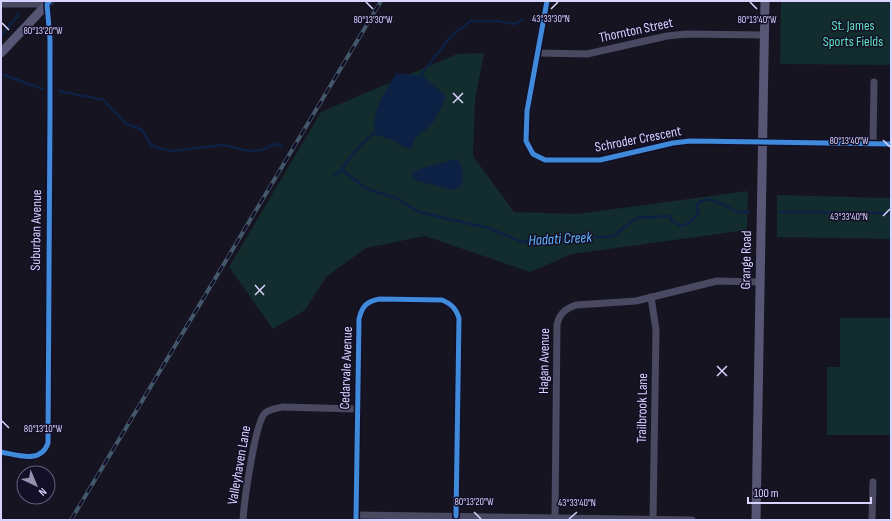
<svg xmlns="http://www.w3.org/2000/svg" width="892" height="521" font-family="'Sofia Sans Condensed',sans-serif">
<style>
.green{fill:#132c2d}
.water{fill:#0d2144}
.lines{fill:none;stroke-linecap:round;stroke-linejoin:round}
.stream{stroke:#0d2144;stroke-width:2.5}
.street{stroke:#4a4962;stroke-width:7}
.secondary{stroke:#575674;stroke-width:9}
.rail-casing{stroke:#43596b;stroke-width:4}
.rail{stroke:#130f26;stroke-width:2.5;stroke-dasharray:8;stroke-linecap:butt}
.cycleway-casing{stroke:#130f26;stroke-width:8}
.cycleway{stroke:#408adc;stroke-width:5}
.ticks{fill:none;stroke:#d9d4ff;stroke-width:1.5}
.labels{text-anchor:middle;dominant-baseline:central;stroke-width:3;stroke-linejoin:round;paint-order:stroke}
.park-label{font-size:14px;fill:#5fe0c0;stroke:#130f26}
.street-label{font-size:14px;fill:#d9d4ff;stroke:#130f26}
.water-label{font-size:15px;font-style:italic;fill:#62b6ff;stroke:#130f26}
.ticks-label{font-size:10px;text-anchor:middle;fill:#d9d4ff;stroke:#130f26;stroke-width:3;stroke-linejoin:round;paint-order:stroke}
</style>
<rect width="100%" height="100%" fill="#161421"/>
<!-- green -->
<g class="green">
<polygon points="781,1 891,1 891,65 780,64"/>
<polygon points="484,53 475,100 473,156 514,212 577,214 748,191 747,230 572,254 530,272 425,236 366,248 326,277 305,310 273,329 229,267 321,112 457,54"/>
<polygon points="777,195 891,198 891,239 777,237"/>
<polygon points="840,318 891,318 891,435 827,435 827,367 840,367"/>
</g>
<!-- water -->
<g class="water">
<path d="M396 73 423 76 446 96C442 107 438 116 431 125 421 136 416 130 412 149L406 148 391 139 376 135C368 115 387 90 396 73Z"/>
<path d="M455 159 460 162 463 176 461 186 453 190 417 181 412 176 413 172C424 166 442 164 455 159Z"/>
</g>
<g class="lines">
<!-- stream -->
<g class="stream">
<polyline points="1,36 18,15"/>
<polyline points="1,74 43,89"/>
<polyline points="420,76 451,36 471,21 497,21 514,24 523,20"/>
<polyline points="59,91 104,100 125,123 142,130 151,145 162,149 174,151 223,145 250,151 262,150 275,144 281,146"/>
<path d="M342 170C347 160 365 138 375 133"/>
<path d="M334 176 342 170 367 189 396 198 419 212 488 228 522 242 614 236 636 218 670 216 672 221 681 226C690 224 694 220 699 212L696 208C705 188 727 209 739 212 742 213 746 212 749 212"/>
<polyline points="779,212 891,213"/>
</g>
<!-- street -->
<g class="street">
<polyline points="547,1 527,111 526,141 533,154 545,160 600,160 673,143 690,141 891,144"/>
<path d="M1 4H47L50 40V110L48 443C41 464 18 455 1 452"/>
<polyline points="538,53 587,54 667,36 686,34 765,35"/>
<polyline points="873,143 874,82"/>
<polyline points="651,297 656,330 653,519"/>
<polyline points="356,515 692,520"/>
<path d="M555 518 557 325C559 314 565 309 576 305L636 301 717 281 759 282"/>
<path d="M243 520C244 503 255 422 265 413 270 409 277 408 283 407L356 409"/>
<path d="M356 520 359 319C362 306 367 301 380 299L442 300C452 304 456 309 459 318L456 516"/>
<polyline points="872,520 873,482"/>
</g>
<!-- secondary -->
<g class="secondary">
<polyline points="1,53 50,1"/>
<polyline points="756,520 765,1"/>
</g>
<defs>
<polyline id="rail" points="71,520 381,1"/>
</defs>
<!-- rail casing -->
<use href="#rail" class="rail-casing"/>
<!-- rail -->
<use href="#rail" class="rail"/>
<defs>
<g id="cycleway">
<polyline points="547,1 527,111 526,141 533,154 545,160 600,160 673,143 690,141 891,144"/>
<path d="M1 452C18 455 41 464 48 443L50 110V40L47 4 50 1"/>
<path d="M356 520 359 319C362 306 367 301 380 299L442 300C452 304 456 309 459 318L456 516"/>
</g>
</defs>
<!-- cycleway casing -->
<use href="#cycleway" class="cycleway-casing"/>
<!-- cycleway -->
<use href="#cycleway" class="cycleway"/>
</g>
<!-- ticks -->
<path class="ticks" d="M366 2 373 9M750 2 757 9M551 9 558 2M2 23 9 30M453 93 463 103M453 103 463 93M883 140 890 147M883 216 890 209M255 285 264 295M255 295 265 285M717 366 727 376M717 376 727 366M2 421 9 428M474 512 481 519M569 519 577 512"/>
<g class="labels">
<!-- park labels -->
<g class="park-label">
<text x="853" y="25">St. James<tspan x="853" dy="16">Sports Fields</tspan></text>
</g>
<!-- street labels -->
<g class="street-label">
<text transform="translate(636 30) rotate(-12)">Thornton Street</text>
<text transform="translate(638 139) rotate(-11)">Schroder Crescent</text>
<text transform="translate(36 230) rotate(-89)">Suburban Avenue</text>
<text transform="translate(746 260) rotate(-89)">Grange Road</text>
<text transform="translate(544 361) rotate(-89)">Hagan Avenue</text>
<text transform="translate(346 368) rotate(-88)">Cedarvale Avenue</text>
<text transform="translate(642 408) rotate(-89)">Trailbrook Lane</text>
<text transform="translate(239 465) rotate(-80)">Valleyhaven Lane</text>
</g>
<!-- water labels -->
<g class="water-label">
<text transform="translate(560 239) rotate(-3)">Hadati Creek</text>
</g>
</g>
<g class="ticks-label">
<text x="551" y="22">43°33'30"N</text>
<text x="373" y="23">80°13'30"W</text>
<text x="757" y="23">80°13'40"W</text>
<text x="43" y="34">80°13'20"W</text>
<text x="849" y="144">80°13'40"W</text>
<text x="849" y="220">43°33'40"N</text>
<text x="43" y="432">80°13'10"W</text>
<text x="474" y="505">80°13'20"W</text>
<text x="577" y="506">43°33'40"N</text>
</g>
<!-- border -->
<rect width="892" height="521" fill="none" stroke="#d9d4ff" stroke-width="4"/>
<!-- north arrow -->
<g transform="translate(36 485) rotate(136)"><circle r="19" fill="#130f26" stroke="#625e7d"/>
<path d="M0-3L7 15L0 10L-7 15Z" fill="#9591b1"/>
<text y="-6" font-size="11" font-weight="bold" text-anchor="middle" fill="#d9d4ff">N</text>
</g>
<!-- scale -->
<path d="M748 497v6h123v-6" fill="none" stroke="#d9d4ff" stroke-width="2"/>
<text x="754" y="497" font-size="12" fill="#d9d4ff" stroke="#130f26" stroke-width="3" paint-order="stroke">100 m</text>
</svg>
